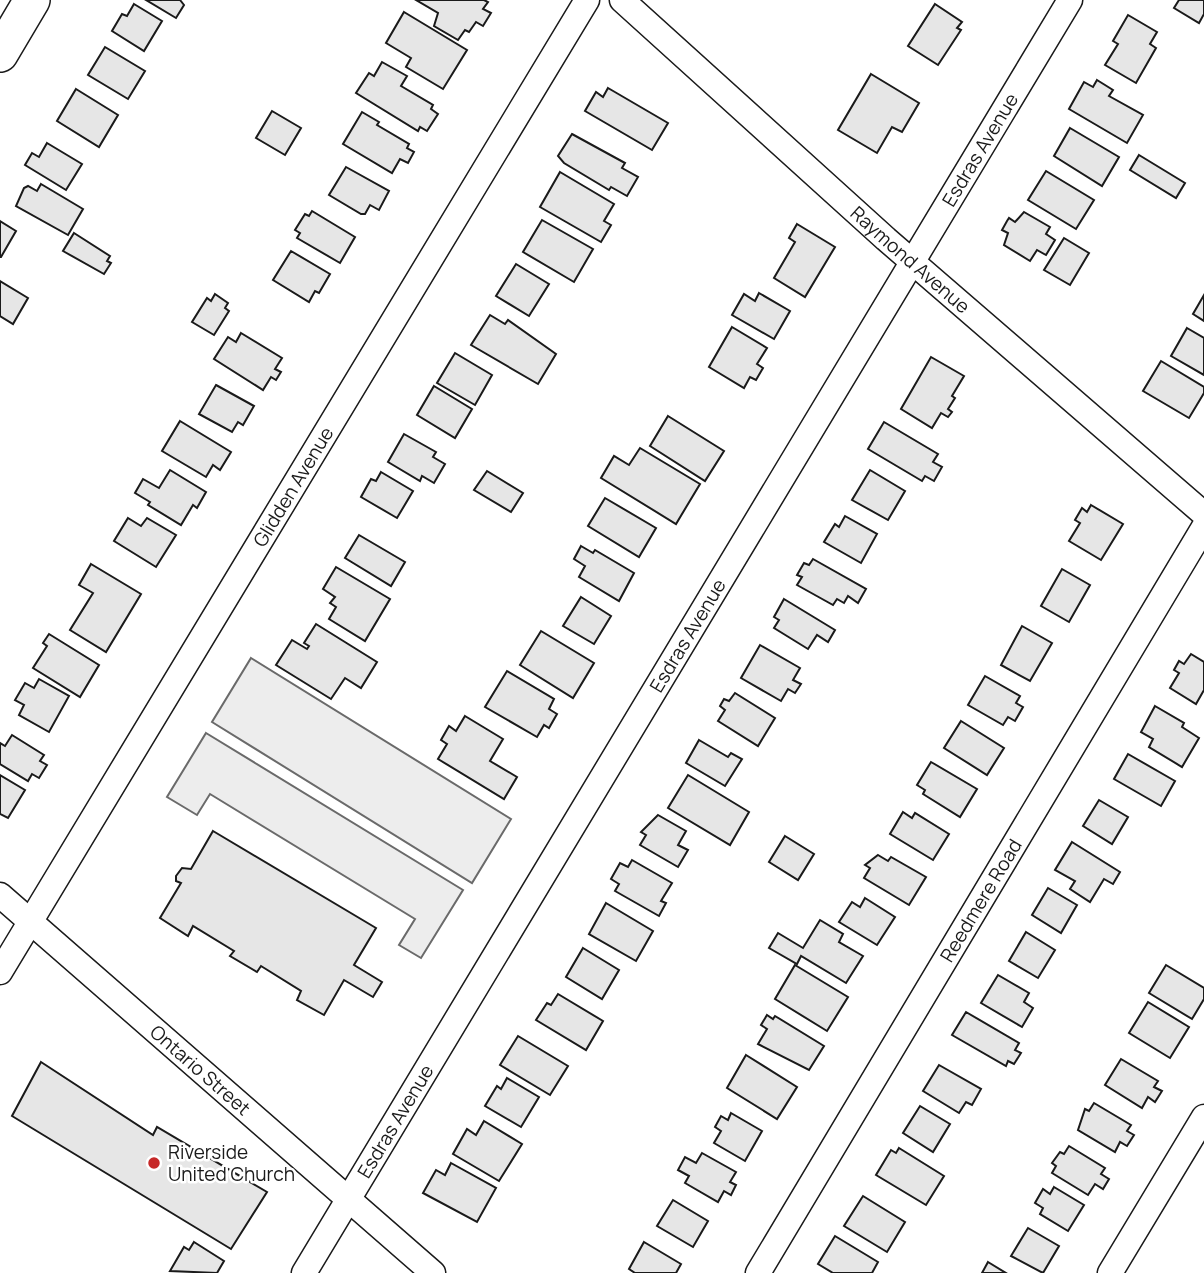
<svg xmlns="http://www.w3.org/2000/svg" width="1204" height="1273" font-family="Manrope,sans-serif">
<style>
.built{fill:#ededed;stroke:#6a6a6a;stroke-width:2}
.building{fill:#e6e6e6;stroke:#1a1a1a;stroke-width:2}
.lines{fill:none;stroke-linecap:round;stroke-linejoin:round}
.street-casing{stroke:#1a1a1a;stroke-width:27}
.secondary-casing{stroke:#1a1a1a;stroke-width:38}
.street{stroke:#fff;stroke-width:24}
.secondary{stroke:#fff;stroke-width:35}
.poi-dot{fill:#c62828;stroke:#fff;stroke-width:2.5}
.labels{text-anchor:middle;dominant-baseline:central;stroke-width:5;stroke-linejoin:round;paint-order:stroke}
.street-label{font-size:19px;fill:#1a1a1a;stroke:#fff}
.poi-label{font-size:19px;fill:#1a1a1a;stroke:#fff;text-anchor:start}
</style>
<rect width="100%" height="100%" fill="#fff"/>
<!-- built -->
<g class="built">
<polygon points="251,658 511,819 472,883 212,722"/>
<polygon points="206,733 463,890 421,958 399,945 415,919 210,794 197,815 167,797"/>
</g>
<!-- building -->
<g class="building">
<polygon points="146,0 180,0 184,5 176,18"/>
<polygon points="416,0 484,0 488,2 483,9 491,13 483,26 476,22 469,32 465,30 458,40 434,26 438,13"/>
<polygon points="1179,0 1204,0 1204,14 1199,23 1174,8"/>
<polygon points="134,4 162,21 144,51 112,31 122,14 127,16"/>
<polygon points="935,4 962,22 957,28 961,30 938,65 908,46"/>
<polygon points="404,12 467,50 443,89 406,67 411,58 386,43"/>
<polygon points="1128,15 1157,32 1150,44 1156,48 1136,83 1105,65 1118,44 1113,41"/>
<polygon points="105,47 145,71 128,99 88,75"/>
<polygon points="382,62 407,76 401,86 433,105 431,109 438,114 427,131 420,127 418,131 356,93 369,73 374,76"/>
<polygon points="871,74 919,103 902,132 892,127 877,153 838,130"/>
<polygon points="1097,80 1113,90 1109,96 1143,115 1127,143 1069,109 1084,82 1093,87"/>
<polygon points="608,88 668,123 652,150 585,111 596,92 603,97"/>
<polygon points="76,89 118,115 99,147 57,121"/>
<polygon points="272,111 301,128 285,155 256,138"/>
<polygon points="362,112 379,122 377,125 409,144 407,148 414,152 408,163 400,159 392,173 343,144"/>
<polygon points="1070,128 1119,157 1102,186 1054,156"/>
<polygon points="572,134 625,163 622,168 638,177 627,196 611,187 609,190 564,163 558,156"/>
<polygon points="47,143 82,164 66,190 25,165 32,153 39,157"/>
<polygon points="1139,155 1185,183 1176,198 1130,170"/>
<polygon points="346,167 389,191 379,210 370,205 365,214 361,214 329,195"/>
<polygon points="1046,171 1094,200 1076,229 1028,200"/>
<polygon points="560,172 614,204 604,221 611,225 601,242 540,207"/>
<polygon points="41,184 83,209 68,235 16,206 24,188 28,186 37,191"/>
<polygon points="312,211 355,237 340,263 297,238 300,233 295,230 305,214 309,216"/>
<polygon points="1024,212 1050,227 1046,234 1055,240 1046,255 1037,250 1030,261 1004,245 1008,233 1002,230 1007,221 1009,218 1015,222"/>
<polygon points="542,220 593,249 574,282 523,252"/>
<polygon points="0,221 16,231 1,257 0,257"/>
<polygon points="797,224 835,247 805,297 774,278 795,242 789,238"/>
<polygon points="74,233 110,256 107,261 111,263 104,274 63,251"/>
<polygon points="1064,238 1089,253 1070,285 1044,270"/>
<polygon points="291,251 330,274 319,293 315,291 309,302 273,280"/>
<polygon points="516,264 549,284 529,316 496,296"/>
<polygon points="0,281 28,298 13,324 0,316"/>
<polygon points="759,293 790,311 774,339 732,315 744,294 755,301"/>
<polygon points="215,294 228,303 225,308 229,311 214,335 192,322 207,298 211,301"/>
<polygon points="1204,295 1204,321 1193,314"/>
<polygon points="490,315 505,324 508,320 556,354 538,384 471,345"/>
<polygon points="732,327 767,348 757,364 763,368 756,380 750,377 744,388 709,367"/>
<polygon points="1187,328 1204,338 1204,375 1171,356"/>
<polygon points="241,333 282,358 275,369 281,372 276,380 271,377 263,390 214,359 228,337 236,342"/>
<polygon points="455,353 492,375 475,405 437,383"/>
<polygon points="931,357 964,376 952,396 955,398 948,409 952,412 948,417 941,413 932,428 901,409"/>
<polygon points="1161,361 1204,387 1204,393 1189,418 1143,391"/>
<polygon points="216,385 254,406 243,425 238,422 232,432 199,414"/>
<polygon points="434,386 472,409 455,438 417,415"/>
<polygon points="668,416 724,451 705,481 650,446"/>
<polygon points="180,421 231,452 220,470 213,465 206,477 162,451"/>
<polygon points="884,422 938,454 933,462 942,467 934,481 925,476 922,481 868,449"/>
<polygon points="404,434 436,452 433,457 445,464 434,483 422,476 420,481 388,462"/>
<polygon points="640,448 700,484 676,524 601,478 614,456 629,465"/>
<polygon points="170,470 206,492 197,508 193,505 181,525 148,505 150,502 135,493 143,479 159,488"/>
<polygon points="870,470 905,491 888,520 852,500"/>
<polygon points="487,471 523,493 511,512 474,490"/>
<polygon points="381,472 413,491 397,518 361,497 371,479 376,481"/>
<polygon points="605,498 656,528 639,557 588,526"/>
<polygon points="1091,505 1123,524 1101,560 1069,541 1080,523 1075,520 1082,508 1087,512"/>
<polygon points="845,516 877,534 861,563 824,542 835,524 839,527"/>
<polygon points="128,518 141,526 147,518 176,535 156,567 114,541"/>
<polygon points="359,535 405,562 391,586 345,558"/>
<polygon points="581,546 593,553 595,550 634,573 619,601 579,577 585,566 574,559"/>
<polygon points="813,559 866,589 858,603 848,596 844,603 837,599 833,605 797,585 802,577 797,575 804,563 809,565"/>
<polygon points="91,564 141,594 106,652 70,630 93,593 79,585"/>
<polygon points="336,567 390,599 365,641 329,619 336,607 330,603 335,597 323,589"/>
<polygon points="1062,569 1090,585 1069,622 1041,606"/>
<polygon points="581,597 611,616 594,644 563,626"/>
<polygon points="784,599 835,630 828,642 817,635 808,649 774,628 779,620 774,617"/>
<polygon points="316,624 377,662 361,688 345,678 331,699 276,665 292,640 307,649 309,646 304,643"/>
<polygon points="1022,626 1052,643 1030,681 1001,665"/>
<polygon points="541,631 594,663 573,698 520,665"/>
<polygon points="49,634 99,665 80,697 33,668 47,646 43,643"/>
<polygon points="760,645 800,668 793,680 801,684 795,693 788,689 781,701 741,678"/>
<polygon points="1191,654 1204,662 1204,690 1196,704 1170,688 1179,673 1174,670 1179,661 1184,664"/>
<polygon points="507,671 554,699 549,709 557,714 549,728 544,725 537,737 485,707"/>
<polygon points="985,676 1020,696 1016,703 1023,707 1015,721 1008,717 1003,725 968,705"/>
<polygon points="39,679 69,696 49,732 19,715 24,705 15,700 25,683 34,688"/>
<polygon points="735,693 775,718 758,746 718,721 725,710 720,706 724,699 729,701"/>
<polygon points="1155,706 1184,723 1182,727 1199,738 1182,767 1149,747 1153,739 1141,732"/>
<polygon points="465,716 503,739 490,761 517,777 504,799 438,759 447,744 441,740 449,726 456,731"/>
<polygon points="961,721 1004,748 987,775 944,748"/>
<polygon points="12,735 44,755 40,761 47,765 39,778 32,774 28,781 0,764 0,743 5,746"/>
<polygon points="699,740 728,757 731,753 742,759 725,786 686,763"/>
<polygon points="1128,754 1175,781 1161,806 1114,779"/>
<polygon points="931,762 977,789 960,817 923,794 925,790 917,785"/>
<polygon points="0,775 25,790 8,818 0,814"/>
<polygon points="688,775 749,812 730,845 668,808"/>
<polygon points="1099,800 1128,817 1112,844 1083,826"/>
<polygon points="903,812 912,818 915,813 949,834 933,860 890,834"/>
<polygon points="658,815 686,831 678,845 688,850 678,867 640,845 646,835 641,832"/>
<polygon points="213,831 376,928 354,965 382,982 373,997 344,980 324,1015 297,1000 301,991 261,966 257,972 230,956 234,951 193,926 188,936 160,918 181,883 176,881 176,876 182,868 191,869"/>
<polygon points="785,836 814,854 798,880 769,862"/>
<polygon points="1072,842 1120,872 1113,884 1104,879 1090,902 1070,889 1075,881 1055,870"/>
<polygon points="878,855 888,861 891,857 926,877 909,905 864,878 870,868 865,865"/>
<polygon points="632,860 672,883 661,901 666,903 659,916 615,891 619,884 611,879 620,863 628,867"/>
<polygon points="1048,888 1077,905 1061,933 1032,915"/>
<polygon points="865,898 895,917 877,945 839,922 852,902 860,907"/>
<polygon points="606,903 653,931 636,961 589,934"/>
<polygon points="820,920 843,934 839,942 863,956 846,983 801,956 797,964 769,948 778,933 803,948"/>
<polygon points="1026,932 1055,950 1038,978 1009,961"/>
<polygon points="583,948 619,970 602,999 566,977"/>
<polygon points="795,965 848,997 827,1031 775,999"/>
<polygon points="1166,965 1204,988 1204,999 1192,1019 1149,993"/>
<polygon points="998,975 1029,993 1024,1002 1033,1008 1022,1027 981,1003"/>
<polygon points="558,994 603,1021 586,1050 536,1020 547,1003 551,1005"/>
<polygon points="1148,1002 1189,1027 1170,1058 1129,1033"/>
<polygon points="966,1012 1019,1043 1015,1050 1021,1053 1014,1064 1008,1061 1006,1066 952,1035"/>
<polygon points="767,1015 773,1019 775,1016 824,1046 809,1070 758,1044 767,1029 761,1025"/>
<polygon points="518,1036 568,1066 550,1095 500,1065"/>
<polygon points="746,1055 797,1087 777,1119 727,1088"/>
<polygon points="1121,1059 1158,1081 1154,1087 1162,1091 1155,1102 1148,1097 1142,1108 1105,1085"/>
<polygon points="41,1062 153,1135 157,1127 267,1192 231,1249 12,1116"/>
<polygon points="939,1065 981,1089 972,1105 966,1102 959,1113 923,1091"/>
<polygon points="507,1078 539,1097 521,1127 485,1106 497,1086 501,1089"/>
<polygon points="1094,1103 1131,1125 1127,1131 1134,1135 1127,1146 1120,1142 1115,1152 1078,1130 1085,1109 1089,1111"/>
<polygon points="920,1106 950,1124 933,1152 903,1133"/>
<polygon points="731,1113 762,1131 745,1161 714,1143 721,1131 715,1127 721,1116 728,1120"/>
<polygon points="484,1121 522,1144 499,1181 453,1154 467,1129 476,1135"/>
<polygon points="1069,1146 1105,1168 1101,1174 1109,1179 1103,1189 1095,1184 1088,1195 1052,1173 1056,1166 1052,1163 1060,1152 1064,1154"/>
<polygon points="899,1148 944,1176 926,1205 876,1175 891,1150 896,1153"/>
<polygon points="702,1153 736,1172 730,1182 736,1185 731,1195 724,1191 718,1202 685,1183 689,1176 678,1170 685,1157 696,1163"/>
<polygon points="451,1163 496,1188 477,1222 423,1193 436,1170 445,1175"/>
<polygon points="1054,1187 1084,1205 1068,1231 1040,1214 1043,1208 1035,1203 1043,1189 1050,1194"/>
<polygon points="863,1196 905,1222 887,1252 844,1226"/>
<polygon points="673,1200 708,1221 693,1247 657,1226"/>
<polygon points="1028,1228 1059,1246 1043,1273 1011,1256"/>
<polygon points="835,1236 878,1262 872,1273 833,1273 818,1264"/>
<polygon points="194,1242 224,1261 217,1273 170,1271 184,1247 189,1250"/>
<polygon points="644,1242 681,1264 676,1273 635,1273 629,1269"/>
<polygon points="988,1262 1006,1273 982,1273"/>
</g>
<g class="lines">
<defs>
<g id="street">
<path id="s1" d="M622 0 886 239 1204 514"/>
<path id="s2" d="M0 895 433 1273"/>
<path id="s3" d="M0 972 587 0"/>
<path id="s4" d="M304 1273 1070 0"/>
<path id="s5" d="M758 1273 1204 527"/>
<polyline points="1110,1273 1204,1117"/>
</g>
<polyline id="secondary" points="0,54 32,0"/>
</defs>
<!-- street casing -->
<use href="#street" class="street-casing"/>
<!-- secondary casing -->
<use href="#secondary" class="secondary-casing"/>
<!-- street -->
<use href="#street" class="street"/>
<!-- secondary -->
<use href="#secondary" class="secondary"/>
</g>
<!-- markers -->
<circle class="poi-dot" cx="154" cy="1163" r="7"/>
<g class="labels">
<!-- street labels -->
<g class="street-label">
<text stroke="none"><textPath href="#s4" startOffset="1311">Esdras Avenue</textPath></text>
<text stroke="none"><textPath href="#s1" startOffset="388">Raymond Avenue</textPath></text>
<text stroke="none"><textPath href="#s3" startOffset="567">Glidden Avenue</textPath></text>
<text stroke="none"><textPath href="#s4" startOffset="744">Esdras Avenue</textPath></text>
<text stroke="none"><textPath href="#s5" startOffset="434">Reedmere Road</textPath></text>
<text stroke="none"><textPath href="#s2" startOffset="266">Ontario Street</textPath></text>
<text stroke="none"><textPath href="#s4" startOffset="177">Esdras Avenue</textPath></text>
</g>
<!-- poi labels -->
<g class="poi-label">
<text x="168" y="1152">Riverside<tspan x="168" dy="22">United Church</tspan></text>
</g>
</g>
</svg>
